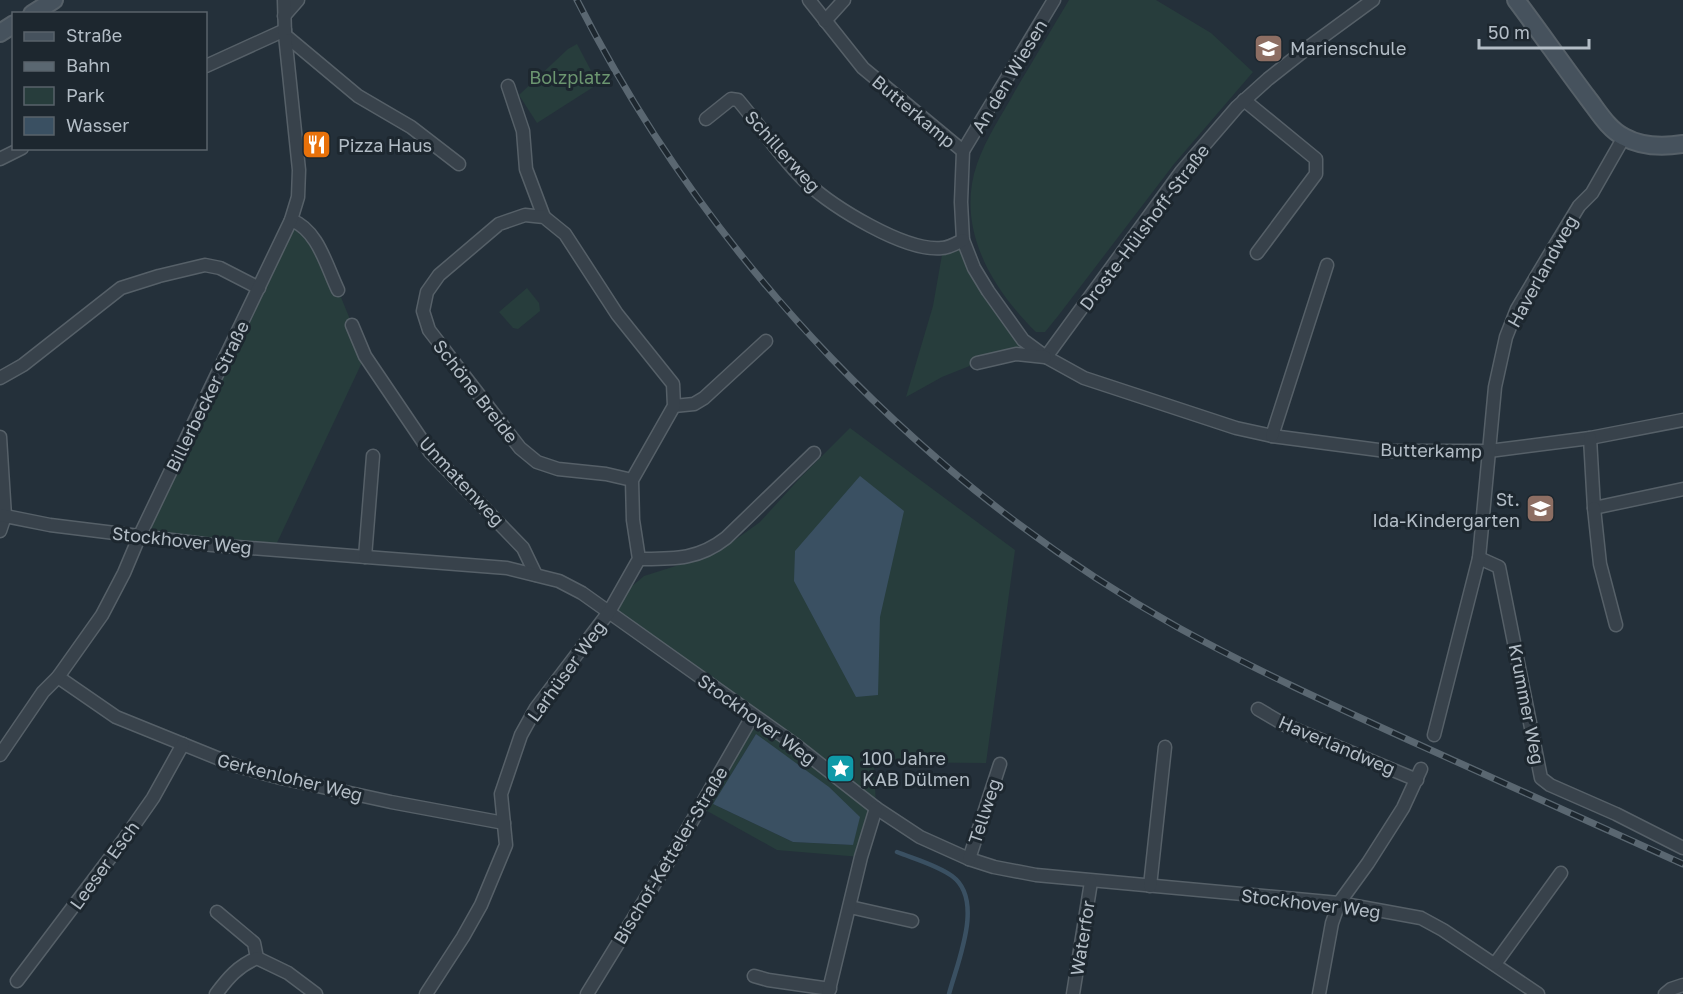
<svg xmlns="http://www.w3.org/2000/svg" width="1683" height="994" font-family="'Golos Text',sans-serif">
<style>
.green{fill:#273d3c;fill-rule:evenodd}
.water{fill:#3a5062}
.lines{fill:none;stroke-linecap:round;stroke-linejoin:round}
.stream{stroke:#3a5062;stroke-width:4.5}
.street-casing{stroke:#566068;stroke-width:15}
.secondary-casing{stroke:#566068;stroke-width:20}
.street{stroke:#38424b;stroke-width:12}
.secondary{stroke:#46525d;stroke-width:16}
.rail-casing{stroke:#5a6771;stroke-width:7}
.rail{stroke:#1d272f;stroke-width:4.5;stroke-dasharray:14;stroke-linecap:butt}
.labels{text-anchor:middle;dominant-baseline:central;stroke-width:6;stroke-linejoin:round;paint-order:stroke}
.poi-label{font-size:18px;fill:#b3bdc6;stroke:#1d272f;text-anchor:start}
.street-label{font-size:18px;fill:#b3bdc6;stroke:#1d272f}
.park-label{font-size:18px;fill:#6c9670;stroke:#1d272f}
</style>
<rect width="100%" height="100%" fill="#24303a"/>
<!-- green -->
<g class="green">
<path d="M1069 0H1156L1211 33 1253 72 1174 164 1058 316 1045 332H1036C992 289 955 228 977 164 986 138 1002 115 1015 91 1033 61 1051 30 1069 0Z"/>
<polygon points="577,44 598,84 537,123 519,95 568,49"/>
<polygon points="291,220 301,224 338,290 365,356 274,549 140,535"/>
<polygon points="963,240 988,291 1046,357 977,363 942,377 906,397 933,306 943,249"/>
<polygon points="527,288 539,303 540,311 518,329 513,328 499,312"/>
<path d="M850 428 1015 550 986 763 874 762 876 808 861 857 777 850 700 807 753 715 609 612 625 592 644 576 717 553 760 522 800 478ZM756 734 853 845 793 842 713 804Z"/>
</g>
<!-- water -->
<g class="water">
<polygon points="860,476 904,511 880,617 878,695 856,697 794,581 795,551"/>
<polygon points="756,734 829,787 860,817 853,845 793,842 713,804"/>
</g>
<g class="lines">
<!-- stream -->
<path class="stream" d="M897 852C915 859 937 865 952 876 985 900 957 963 949 994"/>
<defs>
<g id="street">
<polyline points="809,0 863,68 963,151"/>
<polyline points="1054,0 963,151 961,202 963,240 974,268 988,291 1023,340 1046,357 1084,378 1236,428 1272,436 1386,451 1489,451 1590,438 1683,420"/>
<polyline points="284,16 298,0"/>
<polyline points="825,21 844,0"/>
<polyline points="285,35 358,96 411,127 459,164"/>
<polyline points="206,66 285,30"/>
<polyline points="508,86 523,131 526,169 544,217"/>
<polyline points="1244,100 1316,159 1316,174 1257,253"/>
<path d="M706 119 731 99 738 100C761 127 781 158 806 182 833 207 905 252 942 248 949 248 957 243 963 240"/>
<polyline points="0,159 22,148"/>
<path d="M291 220C318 230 326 265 338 290"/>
<polyline points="352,325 365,356 430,452 523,548 536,575"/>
<polyline points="1046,357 1181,172 1237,107 1268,79 1306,49 1373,0"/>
<polyline points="977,363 1016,354 1045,357"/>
<polyline points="0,378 23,365 121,288 159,276 205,265 220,268 259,288"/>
<polyline points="674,406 694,404 704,398 766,341"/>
<polyline points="1272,436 1327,265"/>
<polyline points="0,437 5,516 0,531"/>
<polyline points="1590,438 1594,508 1683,489"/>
<polyline points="1594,508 1600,564 1616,625"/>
<polyline points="0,515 50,525 212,545 507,568 559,581 582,593 793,743 876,808 920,837 969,859 994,867 1036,875 1339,903 1421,918 1443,930 1538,994"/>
<polyline points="365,557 373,456"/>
<polyline points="1479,558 1499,567 1541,778 1550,785 1616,814 1683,848"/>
<path d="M639 559C674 559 698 560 726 538L814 453"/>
<polyline points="58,677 116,717 237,766 281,778 391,802 504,823"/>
<polyline points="1258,709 1285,725 1417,780"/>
<polyline points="1434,735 1479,558 1495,387 1506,337 1517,309 1545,262 1579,206 1592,193 1624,137"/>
<polyline points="0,755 43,692 58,677 102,615 124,573 140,535 291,220 298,197 299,170 285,35 284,0"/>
<polyline points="969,859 1000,764"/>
<polyline points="1150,886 1165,747"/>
<polyline points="850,907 912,921"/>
<polyline points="217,912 254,943 257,958"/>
<polyline points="1495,964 1561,873"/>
<polyline points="754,976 768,980 830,989"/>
<polyline points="17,981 125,838 153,798 183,744"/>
<path d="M216 994C228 978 238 966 257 958L288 973 316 994"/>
<polyline points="426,994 463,937 481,905 506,845 501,794 521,735 536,708 609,612 639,559 633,520 632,480 674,406 673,384 617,314 565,234 544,217 525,215 499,224 439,275 427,292 423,311 429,330 520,448 537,462 558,469 606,474 632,480"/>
<polyline points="587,994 676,849 753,715"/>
<polyline points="828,994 861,857 876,808"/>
<polyline points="1073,994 1091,882"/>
<polyline points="1319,994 1332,923 1339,903 1368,863 1403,808 1421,769"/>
<polyline points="1665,994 1671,989 1683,985"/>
</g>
<g id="secondary">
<path d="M1516 0C1540 32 1563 65 1587 97 1598 111 1608 129 1624 137 1642 147 1664 147 1683 144"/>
<polyline points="32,14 54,0"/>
<polyline points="0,33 14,24"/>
</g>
</defs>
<!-- street casing -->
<use href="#street" class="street-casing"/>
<!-- secondary casing -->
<use href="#secondary" class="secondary-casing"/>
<!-- street -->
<use href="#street" class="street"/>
<!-- secondary -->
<use href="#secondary" class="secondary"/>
<defs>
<path id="rail" d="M577 0C709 261 923 485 1179 628 1255 670 1334 706 1413 742 1503 783 1593 823 1683 864"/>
</defs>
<!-- rail casing -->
<use href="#rail" class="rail-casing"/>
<!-- rail -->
<use href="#rail" class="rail"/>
</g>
<!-- icons -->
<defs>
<symbol id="school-square" viewBox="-11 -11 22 22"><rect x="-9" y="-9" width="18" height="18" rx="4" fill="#8d6e63" stroke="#1d272f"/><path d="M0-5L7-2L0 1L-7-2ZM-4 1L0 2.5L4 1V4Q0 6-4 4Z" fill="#fff"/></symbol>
<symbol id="restaurant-square" viewBox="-11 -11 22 22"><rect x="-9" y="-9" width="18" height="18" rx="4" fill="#e8710a" stroke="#1d272f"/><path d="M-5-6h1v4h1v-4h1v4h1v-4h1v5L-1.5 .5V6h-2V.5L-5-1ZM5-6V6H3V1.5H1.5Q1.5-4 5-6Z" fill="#fff"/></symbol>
<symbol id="sight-square" viewBox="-11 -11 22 22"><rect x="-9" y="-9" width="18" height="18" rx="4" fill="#0f9aa8" stroke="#1d272f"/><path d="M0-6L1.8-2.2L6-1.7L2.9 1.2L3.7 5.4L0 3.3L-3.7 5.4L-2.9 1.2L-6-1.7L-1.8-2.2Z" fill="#fff"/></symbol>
</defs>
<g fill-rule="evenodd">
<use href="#school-square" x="1252" y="32" width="33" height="33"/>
<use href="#restaurant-square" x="300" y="128" width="33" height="33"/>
<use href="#school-square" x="1524" y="492" width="33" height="33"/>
<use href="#sight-square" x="824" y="752" width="33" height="33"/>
</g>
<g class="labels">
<!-- poi labels -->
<g class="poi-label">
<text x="1290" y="48">Marienschule</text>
<text x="338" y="145">Pizza Haus</text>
<text x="1520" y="499" text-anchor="end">St.<tspan x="1520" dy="21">Ida-Kindergarten</tspan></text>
<text x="862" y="758">100 Jahre<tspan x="862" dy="21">KAB Dülmen</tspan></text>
</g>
<!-- street labels -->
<g class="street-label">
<text transform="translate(1009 76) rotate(-59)">An den Wiesen</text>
<text transform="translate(914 111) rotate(40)">Butterkamp</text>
<text transform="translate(783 151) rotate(48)">Schillerweg</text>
<text transform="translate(1144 227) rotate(-53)">Droste-Hülshoff-Straße</text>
<text transform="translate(1542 271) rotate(-61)">Haverlandweg</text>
<text transform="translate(476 391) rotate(52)">Schöne Breide</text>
<text transform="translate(207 396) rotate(-64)">Billerbecker Straße</text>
<text transform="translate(1431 450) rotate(1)">Butterkamp</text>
<text transform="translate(462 481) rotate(47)">Unmatenweg</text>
<text transform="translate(182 540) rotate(6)">Stockhover Weg</text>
<text transform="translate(566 671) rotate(-54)">Larhüser Weg</text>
<text transform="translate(1527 704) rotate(79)">Krummer Weg</text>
<text transform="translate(757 719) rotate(36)">Stockhover Weg</text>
<text transform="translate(1337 745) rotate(23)">Haverlandweg</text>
<text transform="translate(290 777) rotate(14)">Gerkenloher Weg</text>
<text transform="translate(984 811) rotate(-72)">Tellweg</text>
<text transform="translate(670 855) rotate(-59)">Bischof-Ketteler-Straße</text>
<text transform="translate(104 865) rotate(-54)">Leeser Esch</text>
<text transform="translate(1311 903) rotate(7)">Stockhover Weg</text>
<text transform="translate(1082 938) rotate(-81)">Waterfor</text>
</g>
<!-- park labels -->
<g class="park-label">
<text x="570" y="77">Bolzplatz</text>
</g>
</g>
<!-- legend -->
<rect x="12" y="12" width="195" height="138" fill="#1d272f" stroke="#59636b" stroke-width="1.5"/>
<rect x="24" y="32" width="30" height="9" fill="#46525d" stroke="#59636b" stroke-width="1.5"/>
<text x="66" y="42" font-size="18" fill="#b3bdc6">Straße</text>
<rect x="24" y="62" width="30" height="9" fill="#5a6771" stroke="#59636b" stroke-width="1.5"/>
<text x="66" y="72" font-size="18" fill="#b3bdc6">Bahn</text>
<rect x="24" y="87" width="30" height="18" fill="#273d3c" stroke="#59636b" stroke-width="1.5"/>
<text x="66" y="102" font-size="18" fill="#b3bdc6">Park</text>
<rect x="24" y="117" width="30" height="18" fill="#3a5062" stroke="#59636b" stroke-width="1.5"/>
<text x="66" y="132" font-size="18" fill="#b3bdc6">Wasser</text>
<!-- scale -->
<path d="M1479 39v9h110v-9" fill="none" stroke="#b3bdc6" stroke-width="3"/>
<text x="1488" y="39" font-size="18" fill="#b3bdc6" stroke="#1d272f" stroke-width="4.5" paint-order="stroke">50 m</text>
</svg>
